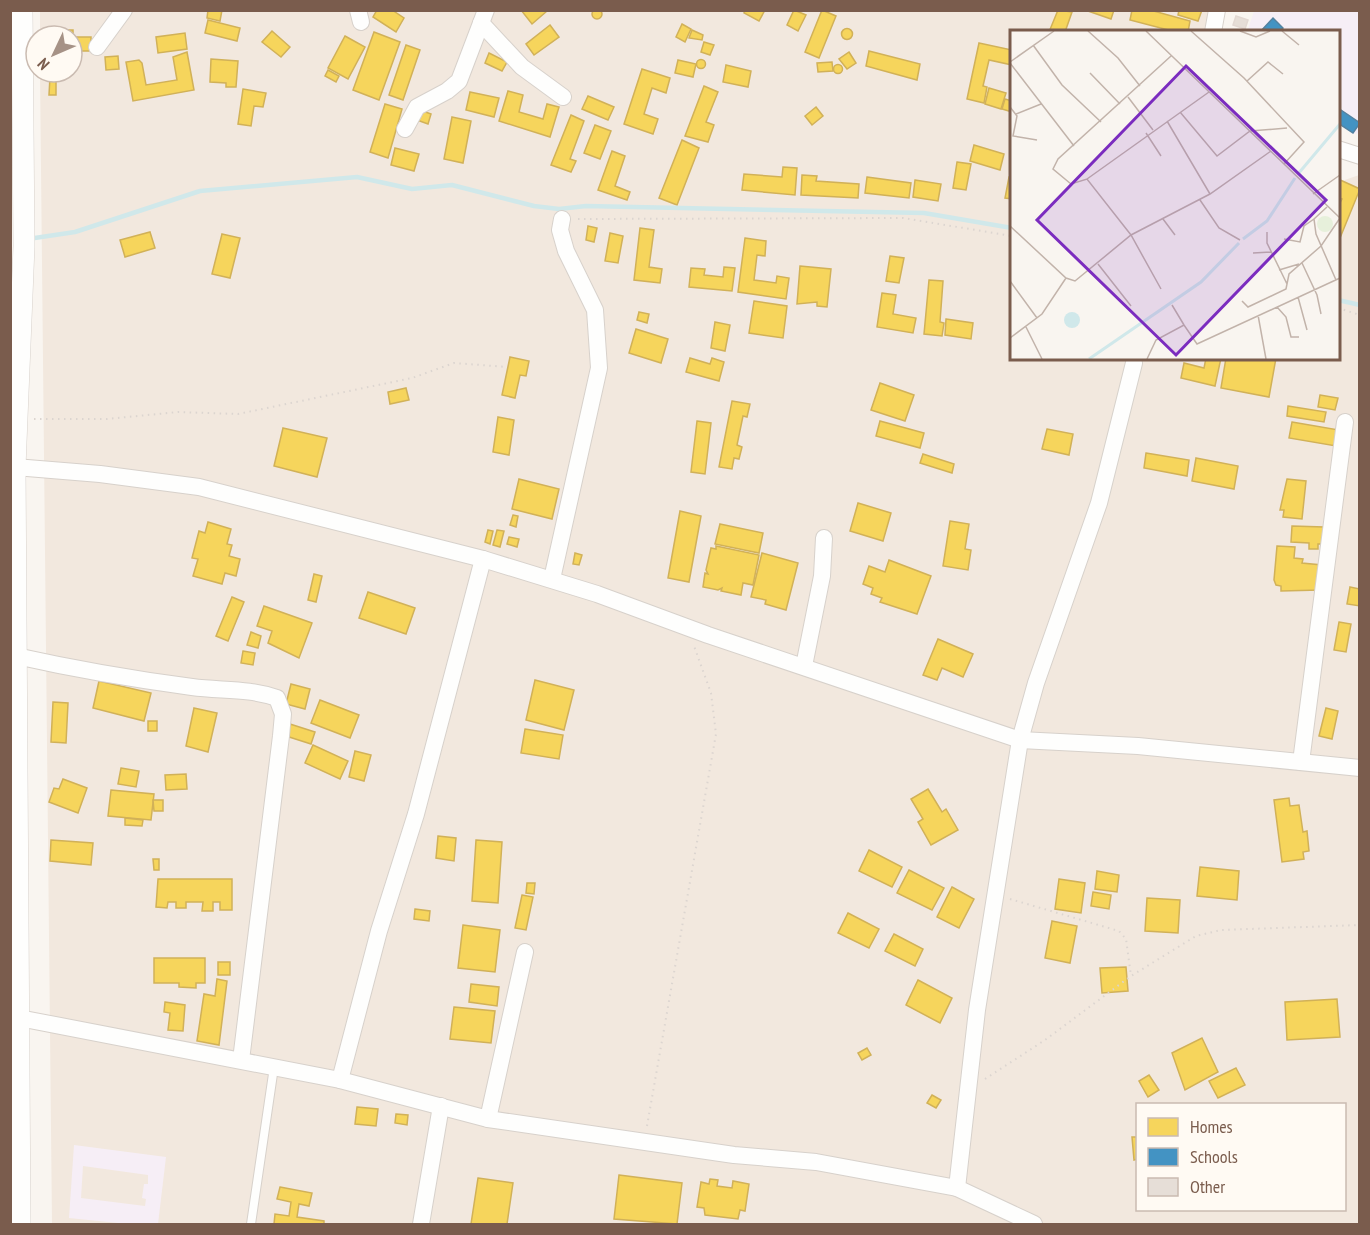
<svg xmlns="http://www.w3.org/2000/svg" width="1370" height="1235" font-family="'PT Sans Narrow',sans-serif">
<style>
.residential{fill:#f2e8de;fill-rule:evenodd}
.education{fill:#f6eef6;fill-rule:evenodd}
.homes{fill:#f6d55c;stroke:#d1b158;stroke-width:1.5}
.schools{fill:#4393c3;stroke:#5482a0;stroke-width:1.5}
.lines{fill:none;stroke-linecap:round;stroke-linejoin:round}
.stream{stroke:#d0e8ea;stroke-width:4.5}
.building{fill:#e6ded7;stroke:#e2d8d2;stroke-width:1.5}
.service-casing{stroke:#d7d1cb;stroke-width:10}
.minor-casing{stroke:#d7d1cb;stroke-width:18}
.tertiary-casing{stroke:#d7d1cb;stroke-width:22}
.path{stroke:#dcd5d0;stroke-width:2;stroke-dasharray:1.5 4.5;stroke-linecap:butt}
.service{stroke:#fefefd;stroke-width:8}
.minor{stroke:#fefefd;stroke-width:16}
.tertiary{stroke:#fefefd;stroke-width:21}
.inset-river{fill:none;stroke:#d0e8ea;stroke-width:3}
.inset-road{fill:none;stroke:#c2b3aa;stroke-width:1.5}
.view{fill:#7b2cbf;fill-opacity:0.15;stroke:#7b2cbf;stroke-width:3}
.inset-edge{fill:none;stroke:#7a5c4d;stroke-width:3}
</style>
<rect width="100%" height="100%" fill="#f9f5f0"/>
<!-- residential -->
<path class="residential" d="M40 11H1215L1211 31 1012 32V358H1338L1339 179 1342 181 1359 175V1224H52L40 72H72V36H40ZM1138 1104H1344V1210H1138Z"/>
<!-- education -->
<g class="education">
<polygon points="1254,11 1359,11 1359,133 1353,134 1339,123 1338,32 1247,32"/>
<path d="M74 1145 166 1157 158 1224H128L69 1218ZM83 1166 148 1175V1184H144L142 1198 146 1199 145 1206 81 1198Z"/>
</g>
<!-- homes -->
<g class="homes">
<circle cx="597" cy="14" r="5"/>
<polygon points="208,10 222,10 220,21 207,18"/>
<polygon points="377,10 392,10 404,18 396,32 373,17"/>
<polygon points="521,10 546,10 547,11 532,24"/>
<polygon points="745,10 765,10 759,21 744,13"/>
<polygon points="794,10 806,15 798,31 787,25"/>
<polygon points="822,10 836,16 819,58 805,52"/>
<polygon points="1058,10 1072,12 1065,32 1049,32"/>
<polygon points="1085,10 1114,10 1111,19"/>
<polygon points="1132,10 1150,10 1190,21 1188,32 1176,32 1130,20"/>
<polygon points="1179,10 1202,10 1198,21 1178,15"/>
<polygon points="208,20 240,28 237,41 205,33"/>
<polygon points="682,24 691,29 685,42 676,37"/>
<polygon points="550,25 559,37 534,55 526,44"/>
<circle cx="847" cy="34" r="5.5"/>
<polygon points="59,30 73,30 73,37 91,37 91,51 73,51 72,54 72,36 59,36"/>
<polygon points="692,30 703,35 702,40 689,38"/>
<polygon points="272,31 290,47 281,57 262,42"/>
<polygon points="374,32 400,42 379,100 353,90"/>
<polygon points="185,33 187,49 158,53 156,37"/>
<polygon points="345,36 365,47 348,79 328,68"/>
<polygon points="704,42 714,45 710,55 701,52"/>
<polygon points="979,43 1012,50 1012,65 989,60 983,86 987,87 984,103 967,99"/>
<polygon points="406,45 420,50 403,100 389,95"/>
<polygon points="869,51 920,64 917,80 866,66"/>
<polygon points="187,52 194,90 133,101 126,62 139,60 142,63 146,85 177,80 173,57"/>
<polygon points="849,52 856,63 847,69 839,59"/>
<polygon points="489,53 507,62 502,71 485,63"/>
<polygon points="118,56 119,69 106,70 105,57"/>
<polygon points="211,59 238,61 236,87 226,87 226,83 210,82"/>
<circle cx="701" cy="64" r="4.5"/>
<polygon points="678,60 696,64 693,77 675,73"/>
<polygon points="832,62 833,71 818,72 817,63"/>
<circle cx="838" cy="69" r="4.5"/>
<polygon points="726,65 751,71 748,87 723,82"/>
<polygon points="642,69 670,78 666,93 652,88 644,114 658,119 653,134 624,124"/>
<polygon points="328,70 339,76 336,82 325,76"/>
<polygon points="50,77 56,77 56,95 49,95"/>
<polygon points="704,86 718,92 706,122 714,125 708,142 685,136"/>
<polygon points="989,88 1006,93 1001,109 985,104"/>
<polygon points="243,89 266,93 263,107 254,106 251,126 238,124"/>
<polygon points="508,91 523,95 519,112 543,119 547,104 559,107 550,137 499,121"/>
<polygon points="470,92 499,98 494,117 466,110"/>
<polygon points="588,96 614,107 608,120 582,109"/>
<polygon points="1005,99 1012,101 1012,112 1002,109"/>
<polygon points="385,104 402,109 388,158 370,152"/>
<polygon points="816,107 823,116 812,125 805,116"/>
<polygon points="420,110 431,114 428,124 417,120"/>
<polygon points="571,115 584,121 570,159 576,161 571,172 551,165"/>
<polygon points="452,117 471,121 463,163 444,159"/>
<polygon points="595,125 611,131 600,159 584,153"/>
<polygon points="682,140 699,148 677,205 659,198"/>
<polygon points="974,145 1004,154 1000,170 970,161"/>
<polygon points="395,148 419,154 414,171 391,165"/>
<polygon points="612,151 625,156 615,186 630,192 627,200 598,190"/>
<polygon points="957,162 971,164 966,190 953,188"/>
<polygon points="783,167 797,168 795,195 742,190 744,174 782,177"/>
<polygon points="802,175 817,176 816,181 859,184 858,198 801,195"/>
<polygon points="867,177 911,183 909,198 865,193"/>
<polygon points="1009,177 1012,177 1012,199 1005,198"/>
<polygon points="1338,179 1360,189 1340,238 1338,207 1342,199 1338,198"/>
<polygon points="915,180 941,184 938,201 913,197"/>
<polygon points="588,226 597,228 594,242 586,240"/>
<polygon points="640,228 654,230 649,267 662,269 660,283 634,280"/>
<polygon points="150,232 155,248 125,257 120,240"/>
<polygon points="610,233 623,236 618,263 605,261"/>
<polygon points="222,234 240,238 230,278 212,274"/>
<polygon points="745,238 766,241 765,256 757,255 754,280 776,283 777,276 789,278 786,299 738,292"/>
<polygon points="890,256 904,258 899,283 886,281"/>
<polygon points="800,266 831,269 827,307 817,306 817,302 797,304"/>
<polygon points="724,267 735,268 732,291 689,287 691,268 705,269 704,275 723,277"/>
<polygon points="929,280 943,281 940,322 944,323 942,336 924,334"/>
<polygon points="882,293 896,295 893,314 916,318 913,333 877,327"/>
<polygon points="754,301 787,306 783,338 749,333"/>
<polygon points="639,312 649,314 647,323 637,320"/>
<polygon points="946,319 973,323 971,339 945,335"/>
<polygon points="715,322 730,325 725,351 711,348"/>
<polygon points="636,329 668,339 661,363 629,353"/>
<polygon points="510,357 529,361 526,376 520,375 515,398 502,395"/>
<polygon points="690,358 710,364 712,358 724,362 719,381 686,372"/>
<polygon points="1206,358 1221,358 1215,386 1181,378 1184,363 1204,368"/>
<polygon points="1226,358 1276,358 1269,397 1221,388"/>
<polygon points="880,383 914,395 905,421 871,410"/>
<polygon points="406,388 409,400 390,404 388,392"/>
<polygon points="1320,395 1338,398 1335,410 1318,407"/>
<polygon points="732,401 750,404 747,417 743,416 737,445 742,447 739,459 734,458 732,469 719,467"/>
<polygon points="1288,406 1326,412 1324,422 1287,416"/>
<polygon points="498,417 514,420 509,455 493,452"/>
<polygon points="697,421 711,423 705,474 691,472"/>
<polygon points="880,421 924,433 920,448 876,436"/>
<polygon points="1292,422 1339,430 1336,446 1289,438"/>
<polygon points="283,428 327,438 317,477 274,466"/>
<polygon points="1047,429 1073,434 1069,455 1042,449"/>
<polygon points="1146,453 1189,460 1187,476 1144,468"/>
<polygon points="923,454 954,464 952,473 920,463"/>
<polygon points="1196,458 1238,466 1234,489 1192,481"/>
<polygon points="519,479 559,489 552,519 512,509"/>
<polygon points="1287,479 1306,481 1302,519 1283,517 1284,510 1280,510"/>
<polygon points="858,503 891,513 883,541 850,531"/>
<polygon points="680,511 701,516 689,582 668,578"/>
<polygon points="513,515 518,516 516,527 510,525"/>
<polygon points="950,521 969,524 965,549 971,550 968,570 943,566"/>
<polygon points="208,522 231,529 227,544 232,545 229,556 240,559 236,576 225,573 222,584 193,576 198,559 192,558 199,531 205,533"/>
<polygon points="720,524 763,533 759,553 715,544"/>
<polygon points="1292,526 1324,527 1324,544 1318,544 1318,549 1309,549 1309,543 1291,542"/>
<polygon points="488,530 493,531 490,544 485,542"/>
<polygon points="497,530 504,531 500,547 493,545"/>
<polygon points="509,537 519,539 517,547 507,544"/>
<polygon points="716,546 759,555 753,585 743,583 741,595 721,591 722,588 718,590 703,587 705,573 708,574 706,570 711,548 716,549"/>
<polygon points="1277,546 1295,547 1294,558 1303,559 1302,563 1322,565 1320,590 1281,591 1281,586 1276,585 1274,580"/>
<polygon points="575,553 582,555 579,565 573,564"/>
<polygon points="762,553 798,563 786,610 765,604 766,600 751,597"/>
<polygon points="889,560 931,576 917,614 880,602 882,598 871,594 873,588 863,584 869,566 885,572"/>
<polygon points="314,574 322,576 316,602 308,600"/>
<polygon points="1350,587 1360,589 1360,606 1347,604"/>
<polygon points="368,592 415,608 406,634 359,618"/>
<polygon points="232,597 244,602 228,641 216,636"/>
<polygon points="264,606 312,623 299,658 268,643 272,631 257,626"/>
<polygon points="1339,622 1351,624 1346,652 1334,650"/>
<polygon points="251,632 261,636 258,648 247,645"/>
<polygon points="938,639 973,654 963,677 942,668 937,680 923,675"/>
<polygon points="243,651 255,653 253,665 241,663"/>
<polygon points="535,680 574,690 564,730 526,720"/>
<polygon points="99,681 151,693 144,721 93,708"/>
<polygon points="291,684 310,689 305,709 286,704"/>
<polygon points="320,700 359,715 350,738 311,723"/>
<polygon points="53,702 68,703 66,743 51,742"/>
<polygon points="194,708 217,713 208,752 186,746"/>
<polygon points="1326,708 1338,711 1332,739 1319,736"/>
<rect x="148" y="721" width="9" height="10"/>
<polygon points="290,724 315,732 311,744 286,736"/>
<polygon points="525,729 563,735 559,759 521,753"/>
<polygon points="313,745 348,761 340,779 305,763"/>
<polygon points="355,751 371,755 364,781 349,777"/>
<polygon points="121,768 139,771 136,787 118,784"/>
<polygon points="186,774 187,789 166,790 165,775"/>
<polygon points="63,779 87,788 78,813 49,802 54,788 59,789"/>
<polygon points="928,789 942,812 946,809 958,830 931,845 918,822 923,819 911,799"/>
<polygon points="111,790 154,794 151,820 108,816"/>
<polygon points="1289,798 1290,806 1299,805 1303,832 1307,831 1309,851 1303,852 1304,859 1282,862 1274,800"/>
<polygon points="153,800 163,800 163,811 154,811"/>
<polygon points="125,818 143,820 142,826 125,825"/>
<polygon points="438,836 456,838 454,861 436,858"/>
<polygon points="51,840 93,843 91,865 50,861"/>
<polygon points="476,840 502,842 498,903 472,901"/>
<polygon points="869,850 902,867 892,887 859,871"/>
<polygon points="153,859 159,859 159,870 154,870"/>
<polygon points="1200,867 1239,871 1237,900 1197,896"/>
<polygon points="909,870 944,888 932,910 897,893"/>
<polygon points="1097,871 1119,875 1117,892 1095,889"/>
<polygon points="158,879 232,879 232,910 220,910 220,902 213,902 213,911 202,911 203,902 186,902 186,908 176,908 176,902 168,902 167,908 156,907"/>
<polygon points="1059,879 1085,883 1081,913 1055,909"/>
<polygon points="527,883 535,883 534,894 526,893"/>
<polygon points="952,887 974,899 959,928 937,917"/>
<polygon points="1093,892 1111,895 1109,909 1091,906"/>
<polygon points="522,895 533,897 526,930 515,928"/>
<polygon points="1147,898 1180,900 1178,933 1145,931"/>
<polygon points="415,909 430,911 429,921 414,919"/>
<polygon points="848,913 879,929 869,948 838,933"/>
<polygon points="1052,921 1077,926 1070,963 1045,958"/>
<polygon points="463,925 500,930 495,972 458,968"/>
<polygon points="894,934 923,949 915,966 885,951"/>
<polygon points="154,958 205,958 205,983 196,983 196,988 179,987 179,983 154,983"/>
<rect x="218" y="962" width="12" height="13"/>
<polygon points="1126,967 1128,991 1102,993 1100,968"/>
<polygon points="217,979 227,981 219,1045 197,1041 204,994 215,996"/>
<polygon points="918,980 952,998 940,1023 906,1005"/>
<polygon points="471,984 499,987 497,1006 469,1002"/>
<polygon points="1337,999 1340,1037 1287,1040 1285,1002"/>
<polygon points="165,1002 185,1005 183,1031 168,1030 170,1013 164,1012"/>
<polygon points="454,1007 495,1011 491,1043 450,1039"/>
<polygon points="1202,1038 1218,1072 1185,1090 1172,1053"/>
<polygon points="867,1048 871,1055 862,1060 858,1053"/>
<polygon points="1236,1068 1245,1085 1218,1098 1209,1081"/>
<polygon points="1149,1075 1159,1090 1148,1097 1139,1081"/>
<polygon points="932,1095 941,1100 936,1108 927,1103"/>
<polygon points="357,1107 378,1109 376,1126 355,1124"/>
<polygon points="396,1114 408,1115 407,1125 395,1123"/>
<polygon points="1132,1137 1138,1137 1138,1159 1134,1160"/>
<polygon points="619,1175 682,1183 677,1224 614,1219"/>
<polygon points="478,1178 513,1183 507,1224 471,1224"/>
<polygon points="710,1179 718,1180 717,1186 732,1188 733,1181 749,1184 745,1211 740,1210 738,1219 705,1215 704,1208 697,1207 701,1182 709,1184"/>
<polygon points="280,1187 312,1193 309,1206 299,1204 297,1217 324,1221 324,1224 274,1224 275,1214 289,1216 291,1202 277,1199"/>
</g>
<!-- schools -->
<g class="schools">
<polygon points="1273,18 1283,28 1280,32 1260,32"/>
<polygon points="1338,108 1360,123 1353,133 1338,123"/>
</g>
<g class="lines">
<!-- stream -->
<g class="stream">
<polyline points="28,239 75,232 200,191 357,177 412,189 452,185 534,206 559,209 586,206 924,213 1012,228"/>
<polyline points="1338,300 1360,305"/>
</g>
</g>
<!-- building -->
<polygon class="building" points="1236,16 1248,20 1245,29 1233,25"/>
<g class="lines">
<defs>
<polyline id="service" points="251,1224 274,1067"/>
<g id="minor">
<polyline points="358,10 361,22"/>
<polyline points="481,23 522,67 563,97"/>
<polyline points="1213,32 1217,10"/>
<polyline points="97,47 124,10"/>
<polyline points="405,129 417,107 447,91 459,81 486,10"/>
<polyline points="1338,149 1360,156"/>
<polyline points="15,467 100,474 199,487 483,559 597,594 708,635 1020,740 1138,746 1360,768"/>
<polyline points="552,579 599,368 595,310 566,251 560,230 562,219"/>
<path d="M10 652 16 656C74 669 132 679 192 687 221 691 248 688 277 698L283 714 281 736 241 1060"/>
<polyline points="804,666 822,576 824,538"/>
<polyline points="1301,762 1345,422"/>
<polyline points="19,1018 340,1080 488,1119 734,1155 816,1162 957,1188"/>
<polyline points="340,1080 379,931 416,814 483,559"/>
<polyline points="488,1119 525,952"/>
<polyline points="421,1224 441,1106"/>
<polyline points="1034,1224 957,1188 977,1010 1020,740 1036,683 1099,503 1134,363"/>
</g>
<polyline id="tertiary" points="20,1224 15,467 24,246 22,10"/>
</defs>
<!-- service casing -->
<use href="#service" class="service-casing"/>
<!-- minor casing -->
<use href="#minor" class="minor-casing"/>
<!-- tertiary casing -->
<use href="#tertiary" class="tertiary-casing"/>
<!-- path -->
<g class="path">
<polyline points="578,219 903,218 1012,236"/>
<polyline points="1338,308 1360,315"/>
<polyline points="34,419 107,419 178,412 238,414 412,378 454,363 507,367"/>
<polyline points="1010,899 1119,931 1126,939 1131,976"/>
<polyline points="985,1079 1045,1040 1131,976 1196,936 1221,930 1360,925"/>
<polyline points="647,1126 716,734 711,693 694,646"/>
</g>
<!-- service -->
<use href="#service" class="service"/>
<!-- minor -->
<use href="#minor" class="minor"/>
<!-- tertiary -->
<use href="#tertiary" class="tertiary"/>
</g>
<!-- overview -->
<g transform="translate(1010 30)">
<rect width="330" height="330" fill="#f9f5f0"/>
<path d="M307 194a8 8 0 1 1 16 0a8 8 0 1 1-16 0Z" fill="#e7f0db"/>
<path d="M54 290a8 8 0 1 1 16 0a8 8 0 1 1-16 0Z" fill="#d0e8ea"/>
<path class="inset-river" d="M288 144 330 94M233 209 257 191 285 148M79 329 191 252 229 213"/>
<path class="inset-road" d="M78 1 108 28 130 56M136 1 330 188M181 1 234 48 294 112 274 134M230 1 246 7 260 1M272 1 289 15M23 15 52 55 91 92M0 32 44 1M0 33 64 116M80 43 110 74M237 51 258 32 273 44M118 67 143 100M0 77 7 86 3 106 27 110M170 82 207 126 240 101 277 98M6 84 31 74M157 91 200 164M136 103 151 126M77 149 199 62M303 164 330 145M190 170 209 198 230 210M317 177 304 189 306 204 326 250M153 189 165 205M0 196 56 248 65 251 121 205 200 164 261 121M257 202V213L277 254M274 209 290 212 294 196 304 189M243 223 261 222M292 233 307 265 311 284M88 234 121 276M269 240 289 234M0 251 27 288M151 259 121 205 77 149 61 154 43 139 48 129 161 26M288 267 297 300M232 271 238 277 276 259 279 244 311 216 330 188M162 275 174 295M267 277 276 287 281 307H289M248 285 256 329M16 297 32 329M0 308 32 284 56 248M137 329 146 310 174 295 187 314 330 248"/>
<path class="view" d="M176 36 316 170 166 325 27 190Z"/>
<rect width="330" height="330" class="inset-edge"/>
</g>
<!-- border -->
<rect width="1370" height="1235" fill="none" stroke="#7a5c4d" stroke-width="24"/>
<!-- legend -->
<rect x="1136" y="1103" width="210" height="108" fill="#fffaf3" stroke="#cabbb1" stroke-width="1.5"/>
<rect x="1148" y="1118" width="30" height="18" fill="#f6d55c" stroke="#cabbb1" stroke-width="1.5"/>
<text x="1190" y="1133" font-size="18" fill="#7a5c4d">Homes</text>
<rect x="1148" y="1148" width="30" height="18" fill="#4393c3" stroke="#cabbb1" stroke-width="1.5"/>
<text x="1190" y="1163" font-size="18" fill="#7a5c4d">Schools</text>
<rect x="1148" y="1178" width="30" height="18" fill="#e6ded7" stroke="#cabbb1" stroke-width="1.5"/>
<text x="1190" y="1193" font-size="18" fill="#7a5c4d">Other</text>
<!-- north arrow -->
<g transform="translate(54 54) rotate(226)"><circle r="28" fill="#fffaf3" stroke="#cabbb1" stroke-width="1.5"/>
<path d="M0-4.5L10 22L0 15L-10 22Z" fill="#a69286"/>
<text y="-9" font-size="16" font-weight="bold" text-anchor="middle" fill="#7a5c4d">N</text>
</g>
</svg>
